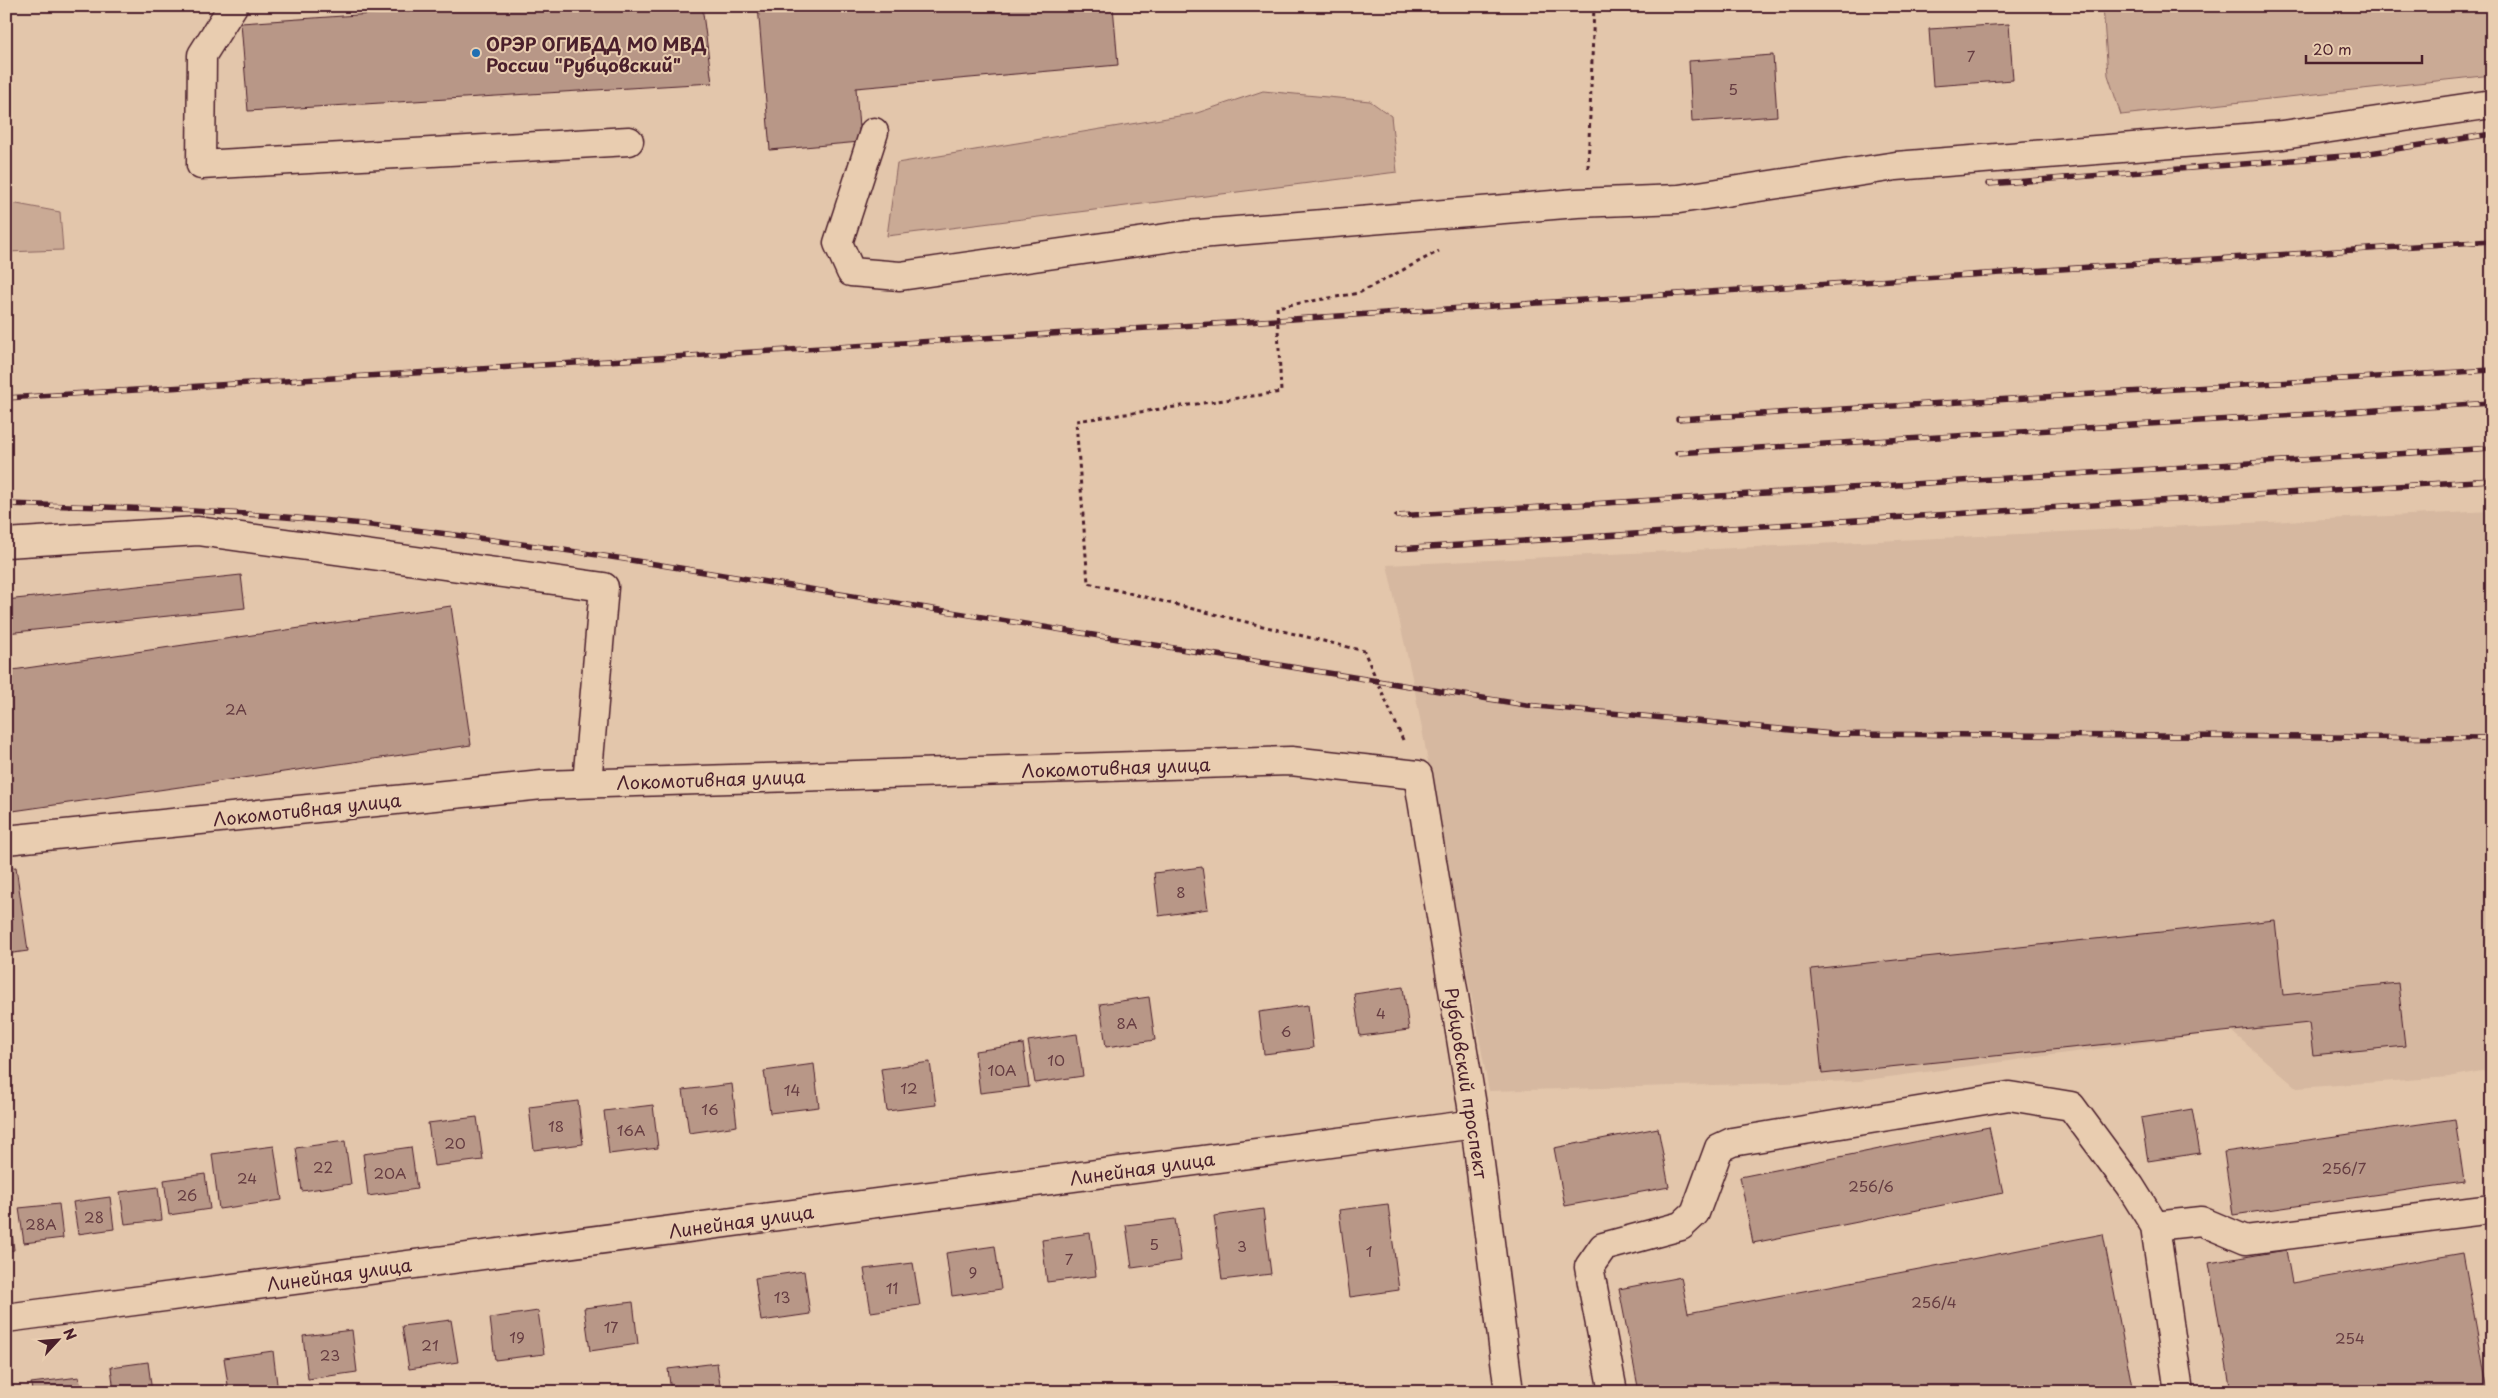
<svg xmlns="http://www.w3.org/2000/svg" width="2498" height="1398" font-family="'Playpen Sans',sans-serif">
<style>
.built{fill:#d6b8a0}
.green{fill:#caaa95;stroke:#8a6460}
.building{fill:#b89787;stroke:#4a1f2b}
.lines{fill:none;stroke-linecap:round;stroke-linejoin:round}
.minor-casing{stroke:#4a1f2b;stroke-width:31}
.path{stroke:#4a1f2b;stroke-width:3;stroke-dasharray:4 4;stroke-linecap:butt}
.minor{stroke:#e9cdb0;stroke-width:28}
.rail-casing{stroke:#4a1f2b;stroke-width:5.5}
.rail{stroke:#e9cdb0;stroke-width:4;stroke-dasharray:11;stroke-linecap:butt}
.poi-dot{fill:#1f6fb2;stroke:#e9cdb0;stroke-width:2}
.labels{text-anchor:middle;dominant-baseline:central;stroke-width:4;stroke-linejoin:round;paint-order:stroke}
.number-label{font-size:15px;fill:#663d42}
.poi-label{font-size:18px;font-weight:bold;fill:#4a1f2b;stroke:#e9cdb0;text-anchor:start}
.street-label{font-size:18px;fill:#4a1f2b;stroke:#e9cdb0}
</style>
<rect width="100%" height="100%" fill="#e3c6ab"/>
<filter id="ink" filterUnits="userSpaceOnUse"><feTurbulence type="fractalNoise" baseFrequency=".02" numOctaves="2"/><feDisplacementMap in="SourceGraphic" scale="10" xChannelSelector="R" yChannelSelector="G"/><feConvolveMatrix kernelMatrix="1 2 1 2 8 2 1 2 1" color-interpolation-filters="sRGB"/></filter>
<g filter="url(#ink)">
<!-- built -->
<polygon class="built" points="2492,511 2492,1069 2449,1077 2297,1088 2231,1031 1859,1081 1489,1091 1414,686 1387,565"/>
<!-- green -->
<g class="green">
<polygon points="2103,6 2492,6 2492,75 2121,115 2108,75"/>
<polygon points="1263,91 1370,101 1391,116 1397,172 887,236 897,163 1197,113"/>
<polygon points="6,202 60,212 63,250 6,252"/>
</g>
<!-- building -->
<g class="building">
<polygon points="489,6 702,6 712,83 248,111 241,23"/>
<polygon points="758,6 1113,6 1118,65 856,88 860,142 770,150"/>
<polygon points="2009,24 2013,80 1933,86 1929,29"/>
<polygon points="1773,55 1777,116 1692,122 1689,61"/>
<polygon points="241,575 245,608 6,633 6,600"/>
<polygon points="451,606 471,745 6,812 6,671"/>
<polygon points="16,867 28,951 6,954 6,868"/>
<polygon points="1202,867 1208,909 1159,916 1154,873"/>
<polygon points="2275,920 2283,995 2398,983 2405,1046 2313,1055 2309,1023 1822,1074 1811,969"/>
<polygon points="1403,987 1409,1030 1360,1036 1354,994"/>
<polygon points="1149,997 1155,1040 1106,1047 1100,1004"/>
<polygon points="1308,1005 1313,1048 1264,1054 1259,1012"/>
<polygon points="1077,1034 1083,1076 1035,1083 1028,1041"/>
<polygon points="1023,1044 1029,1087 980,1093 975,1051"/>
<polygon points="930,1062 936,1105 887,1111 881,1069"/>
<polygon points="814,1064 819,1107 770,1113 764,1071"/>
<polygon points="732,1084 737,1126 689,1133 683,1090"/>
<polygon points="578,1101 583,1144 534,1150 529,1107"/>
<polygon points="653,1105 658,1148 609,1154 604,1111"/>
<polygon points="2192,1109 2200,1153 2148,1161 2141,1118"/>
<polygon points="477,1117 483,1160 434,1166 428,1123"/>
<polygon points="2455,1119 2464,1182 2233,1215 2224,1152"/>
<polygon points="1989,1127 2003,1193 1753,1243 1740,1177"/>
<polygon points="1658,1128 1669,1187 1565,1206 1554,1148"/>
<polygon points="345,1141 351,1184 302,1191 296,1148"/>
<polygon points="274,1146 282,1200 219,1209 212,1154"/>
<polygon points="411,1147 417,1189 368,1196 363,1154"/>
<polygon points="205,1174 210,1209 169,1215 164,1180"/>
<polygon points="158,1187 162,1220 125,1224 120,1192"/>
<polygon points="110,1197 114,1229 78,1234 73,1202"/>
<polygon points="59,1204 63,1238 24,1243 19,1208"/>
<polygon points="1388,1204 1399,1290 1350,1297 1339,1210"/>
<polygon points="6,1208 9,1208 14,1250 6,1251"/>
<polygon points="1263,1209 1271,1274 1222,1280 1214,1216"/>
<polygon points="1175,1219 1181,1261 1132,1268 1126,1225"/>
<polygon points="1090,1233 1096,1276 1047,1282 1042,1240"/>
<polygon points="2103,1234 2133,1392 1639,1392 1619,1289 1681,1277 1688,1313"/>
<polygon points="995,1246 1001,1289 952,1296 946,1253"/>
<polygon points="2286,1250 2292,1283 2463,1253 2488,1392 2231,1392 2209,1263"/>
<polygon points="913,1263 920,1305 871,1312 864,1269"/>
<polygon points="804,1271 810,1314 761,1321 755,1278"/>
<polygon points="633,1302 638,1344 590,1351 584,1308"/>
<polygon points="538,1311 544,1354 495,1360 490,1318"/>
<polygon points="451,1320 458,1362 409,1369 402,1326"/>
<polygon points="352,1330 357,1372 308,1379 303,1336"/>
<polygon points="273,1351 278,1392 229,1392 224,1358"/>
<polygon points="148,1362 152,1392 114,1392 111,1367"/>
<polygon points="717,1363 721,1392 671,1392 668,1369"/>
<polygon points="79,1377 81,1392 32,1392 31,1383"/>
<polygon points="1346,1388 1347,1392 1321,1392"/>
</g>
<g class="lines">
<defs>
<g id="minor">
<polyline points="233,6 202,55 201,165 629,141"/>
<polyline points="874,132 838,243 851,272 900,276 1187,235 1577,203 1679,199 1896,166 2283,135 2492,104"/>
<polyline points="6,543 198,531 604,587 587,783"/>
<polyline points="6,840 542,785 1291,761 1418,775 1475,1124 1509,1392"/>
<polyline points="2155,1226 2201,1221 2246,1240 2492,1209"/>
<polyline points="6,1318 1475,1124"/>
<polyline points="1613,1392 1589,1267 1603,1247 1681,1226 1695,1213 1719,1148 1732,1142 2009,1096 2071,1106 2130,1186 2155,1226 2179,1392"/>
</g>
</defs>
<!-- minor casing -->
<use href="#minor" class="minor-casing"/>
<!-- path -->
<g class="path">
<polyline points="1588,168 1594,6"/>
<polyline points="1403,740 1364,651 1088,583 1076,421 1281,392 1277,307 1359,293 1439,251"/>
</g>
<!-- minor -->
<use href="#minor" class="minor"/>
<defs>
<g id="rail">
<polyline points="1988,184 2357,155 2492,134"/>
<polyline points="6,398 1277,320 2492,241"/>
<polyline points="1678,419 2492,370"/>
<polyline points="1677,453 2492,403"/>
<path d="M6 504C111 507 216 510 320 520 422 529 523 544 624 559L1526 705 1833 734 2492 738"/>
<polyline points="1397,516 2492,448"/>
<polyline points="1397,549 2492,480"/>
</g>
</defs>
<!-- rail casing -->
<use href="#rail" class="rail-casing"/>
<!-- rail -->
<use href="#rail" class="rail"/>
</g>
</g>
<!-- markers -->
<circle class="poi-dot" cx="476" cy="53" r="5"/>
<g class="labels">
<!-- number labels -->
<g class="number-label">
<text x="1971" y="55">7</text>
<text x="1733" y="88">5</text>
<text x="236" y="708">2А</text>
<text x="1181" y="891">8</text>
<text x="1381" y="1012">4</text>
<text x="1127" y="1022">8А</text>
<text x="1286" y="1030">6</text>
<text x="1056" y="1059">10</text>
<text x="1002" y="1069">10А</text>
<text x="909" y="1087">12</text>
<text x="792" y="1089">14</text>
<text x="710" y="1108">16</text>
<text x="556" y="1125">18</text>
<text x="631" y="1129">16А</text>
<text x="455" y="1142">20</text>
<text x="323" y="1166">22</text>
<text x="2344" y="1167">256/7</text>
<text x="390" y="1172">20А</text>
<text x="247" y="1177">24</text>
<text x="1871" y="1185">256/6</text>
<text x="187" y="1194">26</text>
<text x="94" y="1216">28</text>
<text x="41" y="1223">28А</text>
<text x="1154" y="1243">5</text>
<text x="1242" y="1245">3</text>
<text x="1369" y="1250">1</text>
<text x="1069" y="1258">7</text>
<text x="973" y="1271">9</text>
<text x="892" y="1287">11</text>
<text x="782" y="1296">13</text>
<text x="1934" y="1301">256/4</text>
<text x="611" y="1326">17</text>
<text x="517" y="1336">19</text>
<text x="2350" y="1337">254</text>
<text x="430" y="1344">21</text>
<text x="330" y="1354">23</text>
</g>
<!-- poi labels -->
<g class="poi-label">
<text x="486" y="43">ОРЭР ОГИБДД МО МВД<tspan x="486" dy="21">России "Рубцовский"</tspan></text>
</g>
<!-- street labels -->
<g class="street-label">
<text transform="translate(1116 767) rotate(-2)">Локомотивная улица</text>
<text transform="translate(711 779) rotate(-2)">Локомотивная улица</text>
<text transform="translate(307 809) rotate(-6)">Локомотивная улица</text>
<text transform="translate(1467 1083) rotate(81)">Рубцовский проспект</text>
<text transform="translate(1142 1168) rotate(-8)">Линейная улица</text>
<text transform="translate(741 1221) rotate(-8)">Линейная улица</text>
<text transform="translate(339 1274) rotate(-8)">Линейная улица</text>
</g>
</g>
<!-- margin -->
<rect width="2498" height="1398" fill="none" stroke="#e9cdb0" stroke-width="25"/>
<rect x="12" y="12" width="2473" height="1373" fill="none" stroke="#4a1f2b" stroke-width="2" filter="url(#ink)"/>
<!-- north arrow -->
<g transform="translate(58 1340) rotate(64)" stroke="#e9cdb0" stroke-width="4" paint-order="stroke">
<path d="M0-4L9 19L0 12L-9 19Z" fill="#4a1f2b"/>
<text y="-8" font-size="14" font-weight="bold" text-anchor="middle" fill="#4a1f2b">N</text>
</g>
<!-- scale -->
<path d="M2306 55v8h116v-8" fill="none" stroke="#4a1f2b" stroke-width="2.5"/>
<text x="2313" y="55" font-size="15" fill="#4a1f2b" stroke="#e9cdb0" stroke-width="4" paint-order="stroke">20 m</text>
</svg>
